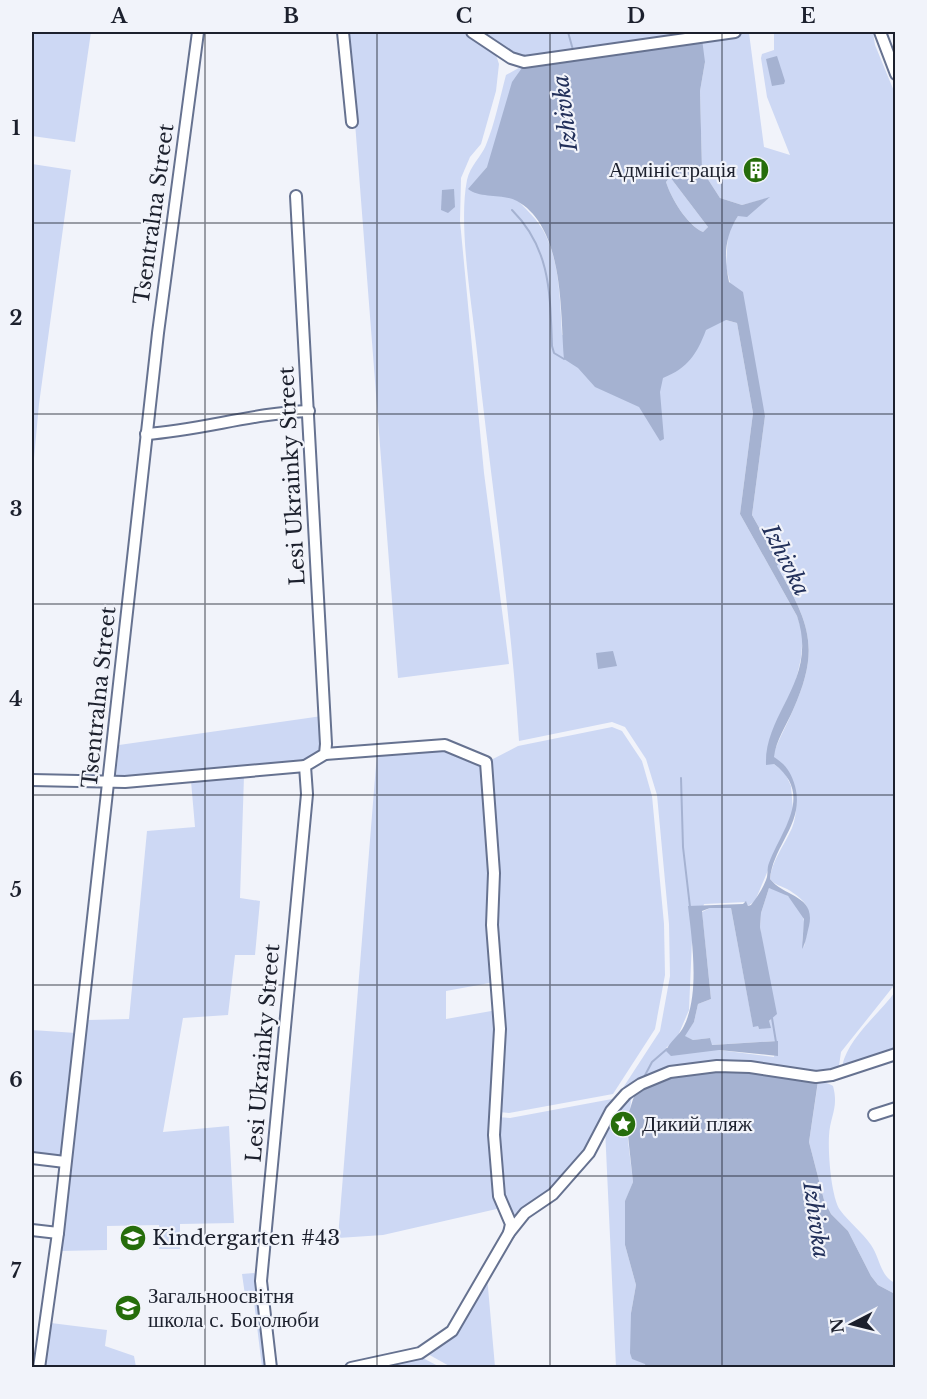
<svg xmlns="http://www.w3.org/2000/svg" width="927" height="1399" font-family="'Libre Baskerville',serif">
<style>
.green{fill:#cdd8f4;fill-rule:evenodd}
.water{fill:#a5b2d1;fill-rule:evenodd}
.lines{fill:none;stroke-linecap:round;stroke-linejoin:round}
.stream{stroke:#a5b2d1;stroke-width:2}
.minor-casing{stroke:#667290;stroke-width:14}
.minor{stroke:#fff;stroke-width:10}
.grid{fill:none;stroke:#1c202d;stroke-width:1.5;stroke-opacity:0.55}
.labels{text-anchor:middle;dominant-baseline:central;stroke-width:4.5;stroke-linejoin:round;paint-order:stroke}
.poi-label{font-size:21px;fill:#1c202d;stroke:#f1f3fa;text-anchor:start}
.street-label{font-size:21px;fill:#1c202d;stroke:#f1f3fa}
.water-label{font-size:22px;font-style:italic;fill:#22305a;stroke:#f1f3fa}
.neatline{fill:none;stroke:#1c202d;stroke-width:2}
.grid-label{font-size:20px;text-anchor:middle;font-weight:bold;fill:#1c202d}
</style>
<rect width="100%" height="100%" fill="#f1f3fa"/>
<!-- green -->
<g class="green">
<polygon points="32,32 91,32 75,142 32,136"/>
<polygon points="348,32 462,32 496,55 499,64 496,91 481,144 470,157 461,178 460,221 484,473 509,664 398,678"/>
<polygon points="480,32 708,32 524,57 513,54"/>
<path d="M774 32H873L875 45 896 96V983L841 1052 839 1066 815 1073 750 1065 617 1097 660 1031 670 976 669 924 657 795 646 759 625 727 612 722 519 741C511 611 491 482 477 352 472 304 458 226 467 180 470 166 481 157 486 145 495 123 500 97 506 75L524 65 749 33 764 147 790 155 767 97 761 58 762 54 774 50ZM705 62 700 91 702 170 720 198 742 205 769 198 738 216 728 232 726 267 765 416 752 515 779 562 777 566C809 623 821 647 793 710 787 725 779 738 774 753V758C796 771 801 805 792 828 784 846 772 860 770 879 775 885 781 886 787 889 818 907 809 918 804 947 801 938 804 933 804 923 805 908 783 888 769 888L761 913 760 927 773 1018 759 1029 758 1026H753L731 908H710L702 912 711 999 698 1004 694 1022 684 1036 693 1040 710 1038 711 1045 777 1041 774 1057 719 1050 666 1048 677 1038 689 1010 692 940 704 904 746 902 748 906 755 901 793 811 791 786 785 773 774 764 771 735 795 685 801 658 803 634 797 616 740 514 753 413 737 323 700 313 562 335C560 300 560 261 543 230 533 213 516 200 502 185L469 189 487 167Z"/>
<polygon points="32,164 71,170 39,404 32,480"/>
<path d="M670 177 708 227 703 232C687 225 671 198 666 182Z"/>
<path d="M322 716C323 742 328 751 302 764L124 779 116 776 119 745Z"/>
<polygon points="612,727 622,731 642,761 652,796 664,924 665,975 655,1029 613,1094 509,1113 499,1112 491,760 518,746"/>
<polygon points="444,747 482,761 495,982 446,991 446,1019 497,1010 494,1114 501,1208 383,1235 338,1238 377,753"/>
<polygon points="244,776 240,898 260,901 255,955 235,955 228,1015 183,1018 163,1132 229,1126 234,1223 180,1224 180,1249 159,1249 159,1225 107,1226 107,1250 61,1251 88,1020 129,1019 147,831 195,827 191,781"/>
<path d="M895 992V1050L842 1066C849 1037 878 1015 895 992Z"/>
<polygon points="32,1030 76,1033 61,1158 32,1154"/>
<path d="M670 1075C701 1075 813 1073 833 1086 839 1108 830 1116 829 1136 828 1153 831 1196 840 1210 849 1222 862 1232 871 1245 880 1258 880 1276 895 1283V1294L878 1285 871 1276 848 1231 831 1214 824 1200 809 1142 818 1082Z"/>
<polygon points="642,1086 631,1100 630,1112 618,1121 619,1126 627,1132 633,1182 625,1202 625,1245 636,1285 631,1313 646,1367 616,1367 605,1128 613,1112"/>
<path d="M612 1099C603 1149 551 1193 513 1224L501 1196 498 1117 510 1118Z"/>
<polygon points="254,1273 257,1276 267,1367 262,1367 253,1294 245,1295 242,1274"/>
<polygon points="487,1276 495,1367 451,1367 426,1353 443,1343"/>
<polygon points="51,1323 107,1330 105,1346 134,1356 136,1367 45,1367"/>
<polygon points="419,1356 440,1367 363,1368"/>
</g>
<!-- water -->
<g class="water">
<path d="M702 39 705 62 700 91 702 170 720 198 742 205 770 197 747 217 738 216C724 238 724 257 729 282L743 292 765 416 752 515 779 563 777 566C809 623 821 647 793 710 786 726 776 740 774 757 786 765 791 772 795 786 805 823 773 845 770 879 784 897 816 895 809 926 807 933 806 943 802 949L804 919 788 896 769 888 761 913 760 927 777 1014 769 1021 771 1028 759 1029 758 1026 753 1027 731 908H710L702 911 711 999 698 1004 694 1022 685 1036 693 1040 710 1038 712 1045 778 1041V1056L719 1050 671 1056 666 1051C669 1042 680 1035 684 1026 700 994 692 940 688 906L743 904 746 901 748 906 751 905C757 897 764 887 767 877 768 872 767 868 769 863 782 829 814 794 774 764L766 765C764 712 819 681 797 616L740 514 753 413 737 323 726 320 706 330C697 354 688 368 663 378L660 392 664 439 660 441 639 407 595 387 578 368 564 359C560 313 565 228 517 201 501 193 481 199 468 189L487 167 512 82 524 65ZM670 177 708 227 703 232C687 225 671 198 666 182Z"/>
<polygon points="777,56 785,81 784,84 772,86 766,59"/>
<polygon points="454,189 455,207 448,213 441,210 442,190"/>
<polygon points="613,651 617,666 598,669 596,653"/>
<path d="M750 1070 797 1080 818 1081 809 1142 824 1200 831 1214 848 1231 871 1276 878 1285 895 1294V1367L646 1368 645 1364 632 1359 630 1353 631 1313 636 1285 625 1245V1201L633 1182 626 1117C633 1108 630 1098 640 1088 658 1068 723 1070 750 1070Z"/>
</g>
<g class="lines">
<!-- stream -->
<g class="stream">
<polyline points="568,32 573,50"/>
<path d="M512 210C551 249 550 294 552 346L554 353 564 359"/>
<polyline points="681,778 683,847 690,907"/>
<polyline points="772,1018 776,1042"/>
<polyline points="643,1079 652,1062 667,1049"/>
</g>
<defs>
<g id="minor">
<polyline points="343,32 352,122"/>
<polyline points="472,32 511,58 524,62 735,32"/>
<polyline points="880,32 896,74"/>
<path d="M146 434C201 430 254 413 309 411"/>
<polyline points="325,754 445,745 486,762 494,873 492,925 500,1029 494,1135 499,1196 511,1224 509,1233"/>
<polyline points="32,780 125,782 305,766"/>
<polyline points="874,1115 896,1108"/>
<polyline points="32,1158 65,1162"/>
<polyline points="32,1230 58,1233"/>
<polyline points="39,1368 58,1233 158,333 198,32"/>
<polyline points="271,1368 261,1281 307,794 305,766 325,754 326,744 296,196"/>
<polyline points="351,1368 420,1353 452,1331 509,1233 525,1213 553,1194 589,1153 611,1111 626,1094 641,1084 670,1072 717,1066 750,1067 816,1077 832,1075 896,1054"/>
</g>
</defs>
<!-- minor casing -->
<use href="#minor" class="minor-casing"/>
<!-- minor -->
<use href="#minor" class="minor"/>
</g>
<!-- grid -->
<path class="grid" d="M205 32V1368M377 32V1368M550 32V1368M722 32V1368M32 223H896M32 414H896M32 604H896M32 795H896M32 985H896M32 1176H896"/>
<!-- icons -->
<defs>
<symbol id="building-disc" viewBox="-11 -11 22 22"><circle r="9.5" fill="#266d0b" stroke="#f1f3fa"/><path d="M-4-6H4V6H1V3H-1V6H-4ZM-2.5-4.3h1.7v1.8h-1.7ZM.8-4.3h1.7v1.8H.8ZM-2.5-1h1.7V.8h-1.7ZM.8-1h1.7V.8H.8Z" fill="#fff"/></symbol>
<symbol id="sight-disc" viewBox="-11 -11 22 22"><circle r="9.5" fill="#266d0b" stroke="#f1f3fa"/><path d="M0-6L1.8-2.2L6-1.7L2.9 1.2L3.7 5.4L0 3.3L-3.7 5.4L-2.9 1.2L-6-1.7L-1.8-2.2Z" fill="#fff"/></symbol>
<symbol id="school-disc" viewBox="-11 -11 22 22"><circle r="9.5" fill="#266d0b" stroke="#f1f3fa"/><path d="M0-5L7-2L0 1L-7-2ZM-4 1L0 2.5L4 1V4Q0 6-4 4Z" fill="#fff"/></symbol>
</defs>
<g fill-rule="evenodd">
<use href="#building-disc" x="741" y="155" width="30" height="30"/>
<use href="#sight-disc" x="608" y="1109" width="30" height="30"/>
<use href="#school-disc" x="118" y="1223" width="30" height="30"/>
<use href="#school-disc" x="113" y="1293" width="30" height="30"/>
</g>
<g class="labels">
<!-- poi labels -->
<g class="poi-label">
<text x="736" y="170" text-anchor="end">Адміністрація</text>
<text x="642" y="1124">Дикий пляж</text>
<text x="152" y="1238">Kindergarten #43</text>
<text x="148" y="1296">Загальноосвітня<tspan x="148" dy="24">школа с. Боголюби</tspan></text>
</g>
<!-- street labels -->
<g class="street-label">
<text transform="translate(154 214) rotate(-82)">Tsentralna Street</text>
<text transform="translate(292 476) rotate(-93)">Lesi Ukrainky Street</text>
<text transform="translate(99 697) rotate(-84)">Tsentralna Street</text>
<text transform="translate(263 1053) rotate(-85)">Lesi Ukrainky Street</text>
</g>
<!-- water labels -->
<g class="water-label">
<text transform="translate(565 113) rotate(-97)">Izhivka</text>
<text transform="translate(786 560) rotate(63)">Izhivka</text>
<text transform="translate(816 1220) rotate(82)">Izhivka</text>
</g>
</g>
<!-- border -->
<rect width="927" height="1399" fill="none" stroke="#f1f3fa" stroke-width="66"/>
<!-- north arrow -->
<g transform="translate(852 1324) rotate(263)" stroke="#f1f3fa" stroke-width="4.5" paint-order="stroke">
<path d="M0-4.5L10 22L0 15L-10 22Z" fill="#1c202d"/>
<text y="-9" font-size="16" font-weight="bold" text-anchor="middle" fill="#1c202d">N</text>
</g>
<rect x="33" y="33" width="861" height="1333" class="neatline"/>
<g class="grid-label">
<text x="119" y="23">A</text>
<text x="291" y="23">B</text>
<text x="464" y="23">C</text>
<text x="636" y="23">D</text>
<text x="808" y="23">E</text>
<text x="16" y="135">1</text>
<text x="16" y="325">2</text>
<text x="16" y="516">3</text>
<text x="16" y="706">4</text>
<text x="16" y="897">5</text>
<text x="16" y="1087">6</text>
<text x="16" y="1278">7</text>
</g>
</svg>
